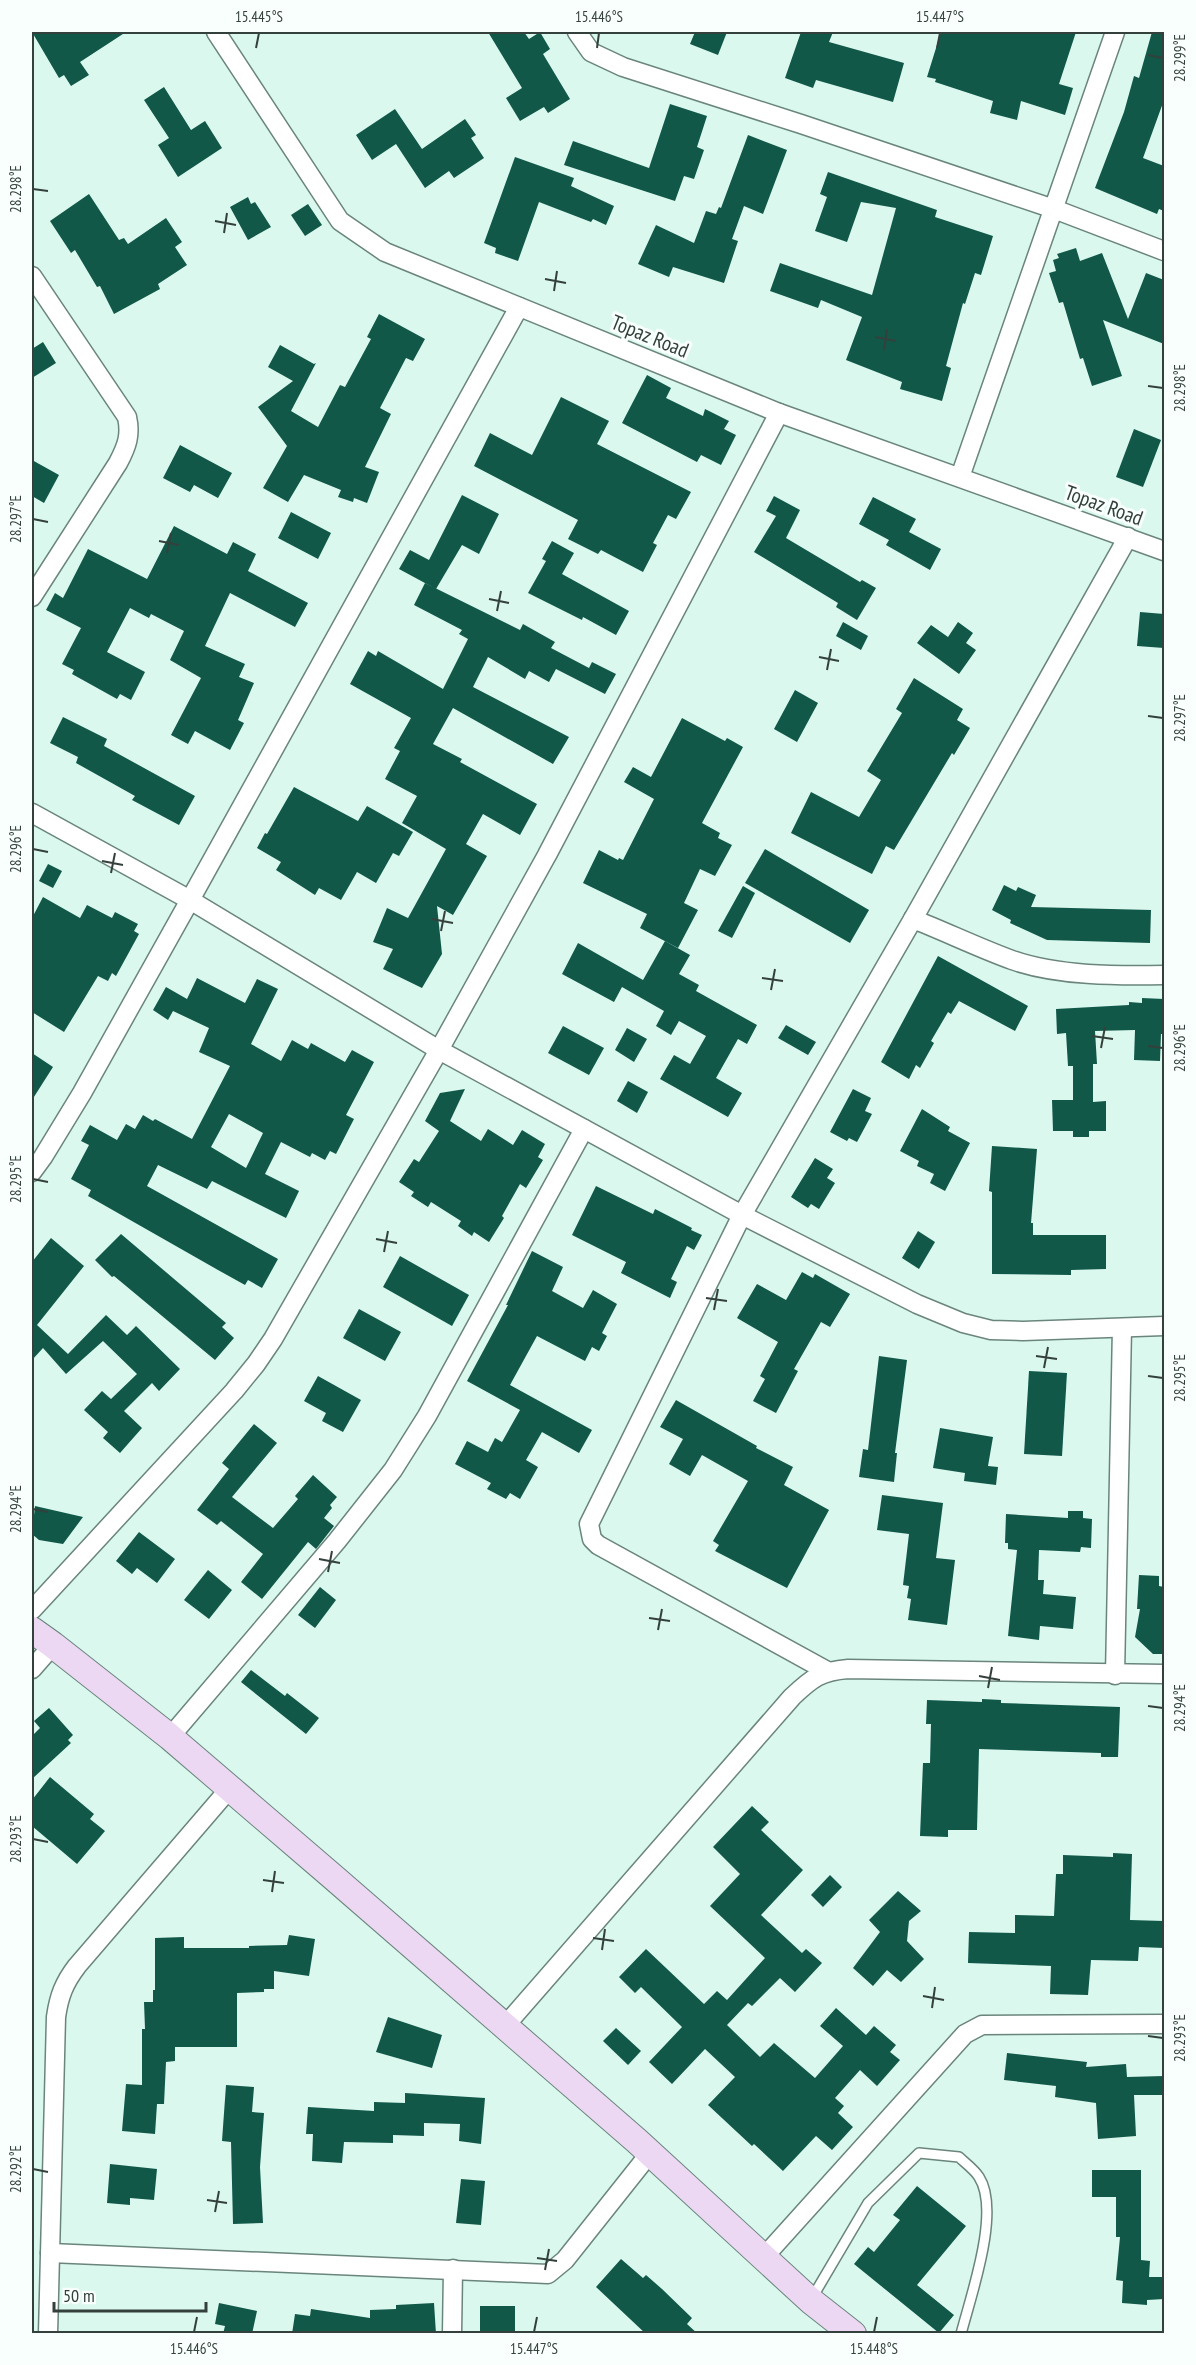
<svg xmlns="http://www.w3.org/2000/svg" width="1196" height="2365" font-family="'PT Sans Narrow',sans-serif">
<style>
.building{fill:#115849;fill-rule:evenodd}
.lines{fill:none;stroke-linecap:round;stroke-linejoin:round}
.lane-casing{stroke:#6a857c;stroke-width:12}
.street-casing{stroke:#6a857c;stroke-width:21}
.secondary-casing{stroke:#6a857c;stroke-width:28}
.lane{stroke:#fff;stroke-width:9}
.street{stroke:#fff;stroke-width:18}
.secondary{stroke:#edd8f3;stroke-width:26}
.ticks{fill:none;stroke:#34403c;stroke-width:2}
.labels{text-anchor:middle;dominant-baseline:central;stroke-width:6;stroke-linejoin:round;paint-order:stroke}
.street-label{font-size:21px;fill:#34403c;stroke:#f9fffd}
.neatline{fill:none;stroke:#34403c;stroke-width:2}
.ticks-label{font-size:15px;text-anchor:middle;fill:#34403c}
</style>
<rect width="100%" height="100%" fill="#daf8ee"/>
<!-- building -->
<g class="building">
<polygon points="32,32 126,32 80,62 89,75 71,86 64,75 59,78"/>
<polygon points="488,32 524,32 529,39 540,32 550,49 543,54 570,99 548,113 544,107 520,121 506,98 522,88"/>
<polygon points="695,32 727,32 718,55 690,44"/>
<polygon points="801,32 833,32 829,42 904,63 893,102 816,80 813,88 785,78"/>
<polygon points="941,32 1076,32 1059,84 1073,88 1065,115 1021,101 1017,120 990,113 993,101 935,82 936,79 927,77"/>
<polygon points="1152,32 1164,32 1164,100 1143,158 1164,166 1164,211 1159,209 1157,214 1095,188 1124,112 1134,76 1139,78"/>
<polygon points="164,87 191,130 205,121 222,148 178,177 158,145 169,138 144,100"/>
<polygon points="670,104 707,116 697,147 704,150 694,179 684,176 675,201 564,165 573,141 649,168"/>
<polygon points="395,109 422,149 465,119 476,135 471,138 484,158 454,178 449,171 425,188 396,144 372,160 356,135"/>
<polygon points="748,135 787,150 763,214 744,206 732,239 738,241 724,283 673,267 669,277 638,264 656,225 694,243 706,211 716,214 719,207 721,208"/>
<polygon points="515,157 574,178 571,186 614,206 606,225 593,219 591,222 539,202 518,261 495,253 496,248 484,243"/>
<polygon points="828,172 937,210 935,217 993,236 981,275 975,273 965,304 963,303 946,366 951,368 942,401 900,389 902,382 846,360 862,317 821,300 818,308 770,291 780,263 872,295 896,208 861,202 847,242 815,231 827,197 820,194"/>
<polygon points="89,194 119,240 124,238 128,244 166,218 182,242 175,247 187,265 158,284 160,289 114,314 100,286 97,287 75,250 71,253 50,221"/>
<polygon points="248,197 251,204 255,202 271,227 248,240 230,207"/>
<polygon points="308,204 322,225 305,236 291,215"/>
<polygon points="1076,248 1080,261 1102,253 1128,319 1146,273 1164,280 1164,344 1103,320 1122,376 1092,386 1083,358 1080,359 1063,302 1059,303 1049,273 1056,271 1053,260 1059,258 1057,254"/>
<polygon points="379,314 425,339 413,361 406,358 380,408 391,414 365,467 379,472 367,503 354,498 353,502 338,497 341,490 304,475 288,502 263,488 287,446 258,407 293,381 268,367 280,345 314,364 316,363 291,411 318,427 340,385 345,387 371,339 367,337"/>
<polygon points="43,342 56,363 32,378 32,349"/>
<polygon points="647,375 671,388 666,398 703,416 705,409 729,421 724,429 736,435 721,465 701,455 697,462 622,423"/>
<polygon points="561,397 609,421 597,444 691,492 676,519 668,515 653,543 657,545 643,572 601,550 598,554 568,539 578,520 474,466 490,433 532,455"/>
<polygon points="1134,429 1161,440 1143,487 1116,477"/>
<polygon points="180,445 232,473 218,498 194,485 190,492 163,478"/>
<polygon points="32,460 59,475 44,503 32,496"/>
<polygon points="462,495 499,514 479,554 462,545 436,589 399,569 410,550 429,560"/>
<polygon points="774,496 800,510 786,538 860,582 862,580 876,588 857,620 836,607 838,603 754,552 776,516 766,511"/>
<polygon points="873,497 916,519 909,532 941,549 930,570 886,545 889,540 859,524"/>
<polygon points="291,512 331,533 318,559 278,538"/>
<polygon points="174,526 227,554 233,542 256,554 248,571 308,603 295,627 230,593 205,646 245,664 239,677 254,683 238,720 244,723 230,750 195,731 188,744 171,735 201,678 170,660 184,631 151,614 149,618 130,608 107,652 145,672 131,700 120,694 117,699 72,674 74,670 62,664 81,628 46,610 55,593 63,598 88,549 147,579"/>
<polygon points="552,541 574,553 562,574 629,611 616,635 583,617 582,620 528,593 546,561 542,559"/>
<polygon points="425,583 520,630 523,624 555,642 551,648 589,668 592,662 616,674 605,694 556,669 549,682 529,671 525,679 488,657 473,687 569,737 553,764 453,708 433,744 462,759 460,762 537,804 520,835 483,814 466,844 487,856 453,915 437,906 442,954 422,988 383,969 393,949 373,942 387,908 408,918 446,849 402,823 417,796 385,779 400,751 394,748 411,718 350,684 368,651 376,656 378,651 443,689 468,639 459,634 462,630 414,605"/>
<polygon points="1140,612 1164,614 1164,648 1137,646"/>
<polygon points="843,622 868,636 861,650 836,636"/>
<polygon points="958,622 973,633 966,643 976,650 959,674 917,643 931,625 948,637"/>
<polygon points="914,678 963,709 957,720 970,728 954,755 952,753 894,850 886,846 872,874 791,833 811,792 859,817 881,780 867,771 902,713 896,709"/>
<polygon points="795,690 818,703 797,742 774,729"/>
<polygon points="63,717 107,739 104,746 195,796 179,825 132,800 135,796 76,763 78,757 50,743"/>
<polygon points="682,718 725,741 727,738 743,747 702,823 720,833 718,838 732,845 715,876 700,869 684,903 698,910 678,948 640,928 647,914 583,883 599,850 618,860 619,858 623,860 654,799 624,782 633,767 651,777"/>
<polygon points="294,787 358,821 367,806 413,832 399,856 393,853 376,883 357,872 341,900 319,888 315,895 276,870 281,862 257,848 265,833 267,834"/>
<polygon points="765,849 869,910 850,943 745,883"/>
<polygon points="48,864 62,871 53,888 39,881"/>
<polygon points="1004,885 1016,891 1018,887 1036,895 1031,907 1151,910 1150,943 1047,940 1010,923 1011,920 992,910"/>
<polygon points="743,886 755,893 732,938 718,931"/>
<polygon points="43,897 80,918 87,905 112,918 115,912 138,924 134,931 139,934 116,976 112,973 108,981 98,976 64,1032 32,1012 32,918"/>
<polygon points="665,941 690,955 679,974 699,985 696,991 757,1025 747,1044 738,1039 716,1078 742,1093 728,1117 660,1079 674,1055 690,1064 706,1036 679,1021 671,1035 656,1026 664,1011 622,987 614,1002 562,974 578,943 643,980"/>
<polygon points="938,956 1028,1006 1015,1031 959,1001 951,1014 948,1012 931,1041 934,1043 920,1068 916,1065 909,1079 881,1062"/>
<path d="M197 978 245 1003 257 979 278 989 251 1044 281 1061 292 1040 308 1049 311 1043 345 1062 352 1050 374 1062 346 1115 354 1119 336 1154 330 1151 325 1160 312 1153 310 1157 281 1142 265 1174 299 1191 286 1218 212 1181 207 1189 158 1165 147 1186 278 1259 262 1288 248 1280 245 1285 218 1270 88 1196 91 1190 71 1179 89 1145 81 1141 90 1125 117 1140 126 1124 135 1129 143 1115 153 1121 155 1119 192 1139 230 1066 199 1052 209 1028 173 1011 168 1020 153 1010 166 987 187 999ZM229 1114 263 1133 246 1168 211 1147Z"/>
<polygon points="1142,998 1164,999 1164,1034 1161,1034 1160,1061 1134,1060 1135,1030 1095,1031 1097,1064 1093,1064 1093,1102 1106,1101 1106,1131 1089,1131 1089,1137 1073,1137 1073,1131 1053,1131 1052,1100 1073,1100 1073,1066 1068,1066 1066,1033 1057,1034 1056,1009 1129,1005 1129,1002 1142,1003"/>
<polygon points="786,1025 816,1042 808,1055 778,1038"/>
<polygon points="563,1026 604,1048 589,1075 548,1053"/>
<polygon points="627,1028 647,1039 634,1062 615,1050"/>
<polygon points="32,1053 53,1067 32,1100"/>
<polygon points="628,1081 648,1092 637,1113 617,1101"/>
<polygon points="465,1089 450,1121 481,1141 488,1129 513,1145 522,1130 545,1144 538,1157 543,1160 526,1188 520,1184 502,1216 504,1218 489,1242 474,1232 472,1236 458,1226 461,1221 431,1202 428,1207 411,1196 414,1192 399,1182 414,1159 419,1162 439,1131 425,1121 440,1093"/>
<polygon points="853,1089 871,1098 865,1111 872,1114 857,1142 849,1138 847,1141 830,1132"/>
<polygon points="922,1109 950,1127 948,1131 970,1143 945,1191 930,1183 934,1174 917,1166 919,1161 900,1151"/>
<polygon points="992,1146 1037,1149 1031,1223 1033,1223 1033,1235 1106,1235 1106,1269 1071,1270 1071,1275 992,1274 992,1192 989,1191"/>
<polygon points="815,1158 833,1169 827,1178 835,1183 819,1209 811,1204 808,1208 791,1197"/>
<polygon points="596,1186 653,1214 655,1209 692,1228 691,1230 702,1235 694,1250 687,1246 671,1279 677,1282 670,1298 621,1273 626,1262 572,1235"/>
<polygon points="918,1231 935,1242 919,1269 902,1258"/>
<polygon points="121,1234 226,1323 222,1327 234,1338 215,1360 114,1276 112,1277 95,1260"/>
<polygon points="51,1238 84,1266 37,1325 68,1354 106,1315 127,1335 136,1326 180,1369 159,1391 152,1383 124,1411 142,1428 120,1453 103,1438 108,1432 84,1410 102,1391 111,1399 137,1374 103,1341 66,1374 43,1348 32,1360 32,1262"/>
<polygon points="532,1251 563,1267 552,1291 583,1308 593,1290 617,1304 602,1333 607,1336 599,1351 592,1347 585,1361 537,1336 510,1385 592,1430 579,1453 542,1432 526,1460 538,1467 520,1499 510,1493 506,1499 487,1489 491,1483 455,1464 467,1441 488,1452 495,1438 502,1442 520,1410 467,1381 508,1305 506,1305"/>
<polygon points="400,1256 469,1295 452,1326 383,1287"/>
<polygon points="802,1272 813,1278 815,1274 850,1294 830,1327 821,1322 794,1369 798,1371 776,1413 753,1401 765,1379 760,1376 778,1342 737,1318 757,1284 786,1300"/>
<polygon points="359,1309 401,1332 385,1361 343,1338"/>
<polygon points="879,1356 907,1360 895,1453 897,1453 894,1482 859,1477 863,1449 868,1450"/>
<polygon points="1029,1371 1067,1373 1062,1456 1024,1454"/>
<polygon points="318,1376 361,1400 343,1432 322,1421 326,1413 304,1401"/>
<polygon points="676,1400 757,1446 756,1448 793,1467 784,1485 829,1510 787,1588 715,1551 719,1545 713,1541 748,1481 702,1455 690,1476 669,1464 683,1439 660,1427"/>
<polygon points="254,1424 277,1443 232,1497 273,1528 298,1499 295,1496 313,1475 337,1497 330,1505 332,1508 324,1518 334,1526 316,1549 308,1542 262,1599 241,1582 263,1554 221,1521 217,1525 197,1510 229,1469 222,1463"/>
<polygon points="940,1428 993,1437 988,1466 998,1467 996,1485 964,1481 965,1473 933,1468"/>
<polygon points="882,1495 943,1503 936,1558 955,1560 947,1625 908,1620 911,1599 907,1598 909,1586 903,1585 909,1534 877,1530"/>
<polygon points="35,1506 83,1517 63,1544 39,1540 32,1534"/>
<polygon points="1068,1511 1083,1511 1083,1518 1092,1519 1091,1548 1081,1547 1080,1552 1039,1550 1038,1580 1044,1580 1043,1594 1076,1597 1073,1629 1040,1626 1039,1640 1008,1636 1017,1550 1008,1549 1008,1543 1005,1543 1006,1514 1068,1518"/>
<polygon points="139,1532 175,1559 157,1583 137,1568 132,1574 116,1561"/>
<polygon points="208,1570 232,1590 209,1619 184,1600"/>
<polygon points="1139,1575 1159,1576 1159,1586 1164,1587 1164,1654 1153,1654 1135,1637 1140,1609 1137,1609"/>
<polygon points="320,1587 336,1600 315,1628 298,1615"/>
<polygon points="251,1670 285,1696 287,1693 319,1718 306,1734 241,1682"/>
<polygon points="982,1699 1001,1700 1001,1703 1120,1707 1118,1757 1101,1757 1101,1753 979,1749 977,1830 948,1830 948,1837 920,1836 923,1763 930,1763 931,1724 926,1724 927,1700 982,1702"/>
<polygon points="49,1708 73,1735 68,1740 71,1743 32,1779 32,1736 40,1728 34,1721"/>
<polygon points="50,1777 94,1814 90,1819 105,1831 77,1864 32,1826 32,1800"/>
<polygon points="752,1806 769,1822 761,1830 803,1870 761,1915 802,1953 806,1949 822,1963 795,1992 780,1978 752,2006 748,2003 727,2025 760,2057 774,2043 815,2078 843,2046 820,2026 836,2008 866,2035 874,2026 896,2045 890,2052 900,2060 877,2086 860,2070 835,2098 844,2106 838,2113 853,2127 832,2150 816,2136 783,2171 754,2144 752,2146 708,2105 735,2077 705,2049 672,2084 649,2062 682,2027 641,1987 635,1993 619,1977 646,1949 704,2004 717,1991 727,2000 765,1958 710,1906 740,1874 713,1847"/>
<polygon points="1113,1853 1132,1854 1130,1920 1164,1921 1164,1948 1139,1947 1138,1961 1091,1960 1088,1995 1050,1994 1051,1966 968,1963 969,1932 1015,1933 1015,1915 1054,1916 1056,1874 1063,1874 1063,1855 1113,1857"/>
<polygon points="830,1875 842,1887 823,1907 811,1895"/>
<polygon points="898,1891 921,1911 909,1921 907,1941 924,1959 901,1982 887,1970 873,1986 853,1968 880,1932 869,1920"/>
<polygon points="289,1935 315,1939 309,1976 274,1971 274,1989 264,1989 264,1992 237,1993 237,2047 175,2047 175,2061 166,2062 164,2104 157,2104 155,2134 122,2131 126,2084 142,2085 142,2029 145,2029 144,2002 153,2002 153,1990 155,1990 155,1938 184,1937 184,1948 249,1948 249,1946 287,1945"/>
<polygon points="388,2017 442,2035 432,2068 376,2052"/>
<polygon points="616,2028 641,2051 628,2065 603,2041"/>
<polygon points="1007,2053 1087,2062 1086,2067 1126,2064 1127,2077 1164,2076 1164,2095 1134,2095 1136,2136 1098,2139 1096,2103 1055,2097 1056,2086 1004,2080"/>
<polygon points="226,2085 254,2087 252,2112 264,2113 260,2167 263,2223 233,2224 231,2142 222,2141"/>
<polygon points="405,2093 485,2098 481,2144 459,2141 460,2124 424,2123 424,2136 393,2135 393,2143 344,2142 342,2163 312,2161 313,2134 306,2134 308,2107 374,2111 374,2102 405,2103"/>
<polygon points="110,2164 157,2169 154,2200 130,2198 130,2205 107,2203"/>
<polygon points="1092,2170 1141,2170 1141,2260 1150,2261 1149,2277 1164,2277 1164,2299 1147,2300 1147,2305 1122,2303 1123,2281 1116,2280 1120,2237 1116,2237 1116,2197 1092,2197"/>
<polygon points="461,2179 485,2181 481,2225 456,2223"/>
<polygon points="917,2186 966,2226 917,2285 954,2315 939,2333 854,2264 868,2247 874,2252 900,2220 893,2215"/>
<polygon points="621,2259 643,2278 646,2275 662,2289 692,2318 687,2324 698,2334 646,2334 596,2287"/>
<polygon points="219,2303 257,2311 252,2334 223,2334 225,2326 215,2324"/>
<polygon points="434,2303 436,2334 292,2334 295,2314 310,2316 311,2309 370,2318 370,2310 396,2309 396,2305"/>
<rect x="480" y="2306" width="35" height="28"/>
</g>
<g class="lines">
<defs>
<path id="lane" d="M812 2298 868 2203 919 2153 959 2157C965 2163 974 2169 979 2177 1001 2211 971 2295 961 2334"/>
<g id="street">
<polyline points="216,32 340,221 385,252 779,413 1164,551"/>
<polyline points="577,32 591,52 623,67 801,124 1054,209 1164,251"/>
<path d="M32 276 127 417C131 435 127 446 118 463L32 597"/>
<polyline points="960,477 1115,32"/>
<polyline points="32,813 190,900 439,1050 742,1215 917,1304 963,1323 991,1330 1023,1331 1164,1326"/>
<path d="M913 919C946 932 979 948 1012 960 1057 976 1118 976 1164 975"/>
<polyline points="32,1172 43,1157 82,1093 190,900 519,307"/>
<polyline points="32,1610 234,1391 256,1364 273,1339 439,1050 547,855 779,413"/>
<polyline points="32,1669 53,1645"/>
<polyline points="827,1671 598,1545 592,1539 589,1524 742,1215 913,919 1128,537"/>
<polyline points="1115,1675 1122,1328"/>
<polyline points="170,1737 337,1541 393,1470 427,1416 584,1129"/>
<path d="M504 2027 792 1697C812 1678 821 1671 848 1669L1164 1674"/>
<polyline points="50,2253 548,2274 565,2260 650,2153"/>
<polyline points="763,2258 965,2034 982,2025 1164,2024"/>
<path d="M48 2334 56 2017C59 1996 64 1983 77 1966L230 1788"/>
<polyline points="452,2334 453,2269"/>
</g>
<polyline id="secondary" points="32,1630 53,1645 170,1737 332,1876 637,2141 811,2301 853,2334"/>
</defs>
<!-- lane casing -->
<use href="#lane" class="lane-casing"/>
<!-- street casing -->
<use href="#street" class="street-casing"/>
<!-- secondary casing -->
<use href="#secondary" class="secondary-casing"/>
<!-- lane -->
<use href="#lane" class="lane"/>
<!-- street -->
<use href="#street" class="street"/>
<!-- secondary -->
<use href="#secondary" class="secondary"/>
</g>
<!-- ticks -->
<path class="ticks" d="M256 48 259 33M597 48 599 33M937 48 940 33M1148 55 1163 58M33 189 48 191M215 221 236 225M224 233 227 213M545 279 566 283M554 291 557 271M875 337 896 341M884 350 887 329M1148 386 1163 388M33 519 48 522M159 541 179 545M167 553 171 533M489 599 509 603M497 611 501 591M819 657 839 661M827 670 831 649M1148 716 1163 718M33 849 48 852M102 861 123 865M111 873 115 853M432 919 453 923M441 931 445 911M762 978 783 981M771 990 775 969M1092 1036 1113 1039M1148 1046 1163 1048M1101 1048 1105 1027M33 1179 48 1182M376 1239 397 1243M384 1252 388 1231M706 1298 727 1301M714 1310 718 1289M1036 1356 1057 1359M1044 1368 1048 1347M1148 1376 1163 1378M33 1509 48 1512M319 1559 340 1563M328 1572 332 1551M649 1618 670 1621M658 1630 662 1609M979 1676 1000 1680M988 1688 992 1667M1148 1706 1163 1708M33 1839 48 1842M263 1880 284 1883M272 1892 275 1871M593 1938 614 1941M602 1950 605 1929M923 1996 944 2000M932 2008 935 1987M1148 2036 1163 2038M33 2169 48 2172M207 2200 227 2203M215 2212 219 2191M537 2258 557 2261M545 2270 549 2249M194 2332 197 2317M534 2332 537 2317M874 2332 877 2317"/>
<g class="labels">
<!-- street labels -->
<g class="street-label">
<text transform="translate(650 336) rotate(22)">Topaz Road</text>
<text transform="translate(1104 505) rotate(20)">Topaz Road</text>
</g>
</g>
<!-- border -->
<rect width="1196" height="2365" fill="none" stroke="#f9fffd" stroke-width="66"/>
<!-- scale -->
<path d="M54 2302v9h152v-9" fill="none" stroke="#34403c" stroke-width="3"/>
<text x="63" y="2302" font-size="18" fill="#34403c" stroke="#f9fffd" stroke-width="4.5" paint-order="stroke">50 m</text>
<rect x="33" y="33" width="1130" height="2299" class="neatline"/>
<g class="ticks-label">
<text x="259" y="22">15.445°S</text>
<text x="599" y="22">15.446°S</text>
<text x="940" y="22">15.447°S</text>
<text transform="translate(1180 58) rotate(-90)" y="5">28.299°E</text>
<text transform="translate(16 189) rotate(-90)" y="5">28.298°E</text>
<text transform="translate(1180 388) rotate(-90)" y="5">28.298°E</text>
<text transform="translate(16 519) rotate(-90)" y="5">28.297°E</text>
<text transform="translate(1180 718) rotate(-90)" y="5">28.297°E</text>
<text transform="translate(16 849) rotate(-90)" y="5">28.296°E</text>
<text transform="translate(1180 1048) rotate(-90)" y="5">28.296°E</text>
<text transform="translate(16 1179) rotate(-90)" y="5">28.295°E</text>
<text transform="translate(1180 1378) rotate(-90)" y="5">28.295°E</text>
<text transform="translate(16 1509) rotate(-90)" y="5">28.294°E</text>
<text transform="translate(1180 1708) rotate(-90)" y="5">28.294°E</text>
<text transform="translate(16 1839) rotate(-90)" y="5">28.293°E</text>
<text transform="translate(1180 2038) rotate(-90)" y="5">28.293°E</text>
<text transform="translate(16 2169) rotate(-90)" y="5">28.292°E</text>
<text x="194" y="2354">15.446°S</text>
<text x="534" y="2354">15.447°S</text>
<text x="874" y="2354">15.448°S</text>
</g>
</svg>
